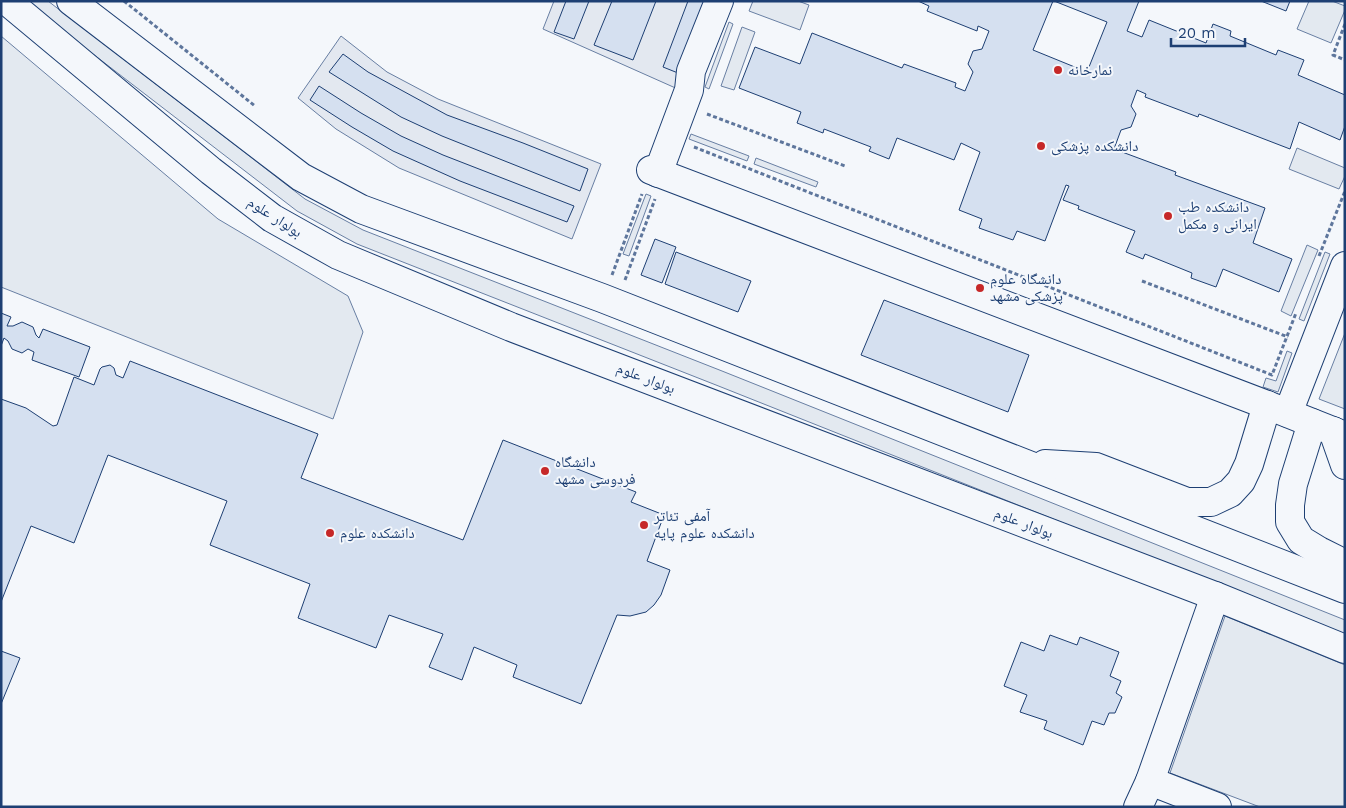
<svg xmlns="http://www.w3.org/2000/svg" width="1346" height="808" font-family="'Work Sans','Noto Naskh Arabic',sans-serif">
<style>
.green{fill:#e3e9f0;stroke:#687fa3}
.parking{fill:#e3e8f0;stroke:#687fa3}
.building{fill:#d5e0f0;stroke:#1d3f73}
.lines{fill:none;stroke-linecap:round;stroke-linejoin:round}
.minor-casing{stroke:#1d3f73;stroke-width:30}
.path{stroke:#5e769c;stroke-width:3;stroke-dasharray:4 2.5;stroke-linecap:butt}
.minor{stroke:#f4f7fb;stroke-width:28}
.poi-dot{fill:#c62828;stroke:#f4f7fb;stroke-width:2}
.labels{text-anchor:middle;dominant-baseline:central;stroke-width:4;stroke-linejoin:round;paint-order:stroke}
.poi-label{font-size:15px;fill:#1d3f73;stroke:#f4f7fb;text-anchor:start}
.street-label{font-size:15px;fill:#1d3f73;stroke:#f4f7fb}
</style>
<rect width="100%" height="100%" fill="#f4f7fb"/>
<!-- green -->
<g class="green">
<polygon points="24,1 48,1 305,199 363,230 722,371 1345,620 1345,635 716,385 357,244 297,211"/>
<polygon points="753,1 798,1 809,5 800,30 749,11"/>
<polygon points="1309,1 1332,1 1345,6 1345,10 1331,43 1297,29"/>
<polygon points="729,22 733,24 709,89 705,87"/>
<polygon points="742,27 755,32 734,90 721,86"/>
<polygon points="1,36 218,219 348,296 363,332 333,419 1,287"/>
<polygon points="691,134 749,156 747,161 689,139"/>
<polygon points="1297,148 1345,168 1345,176 1339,189 1289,169"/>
<polygon points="756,158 818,182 816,187 754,164"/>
<polygon points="646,194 651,196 629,256 623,254"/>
<polygon points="1307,245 1318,250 1291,316 1281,311"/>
<polygon points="1325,252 1330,254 1304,321 1299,319"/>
<polygon points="1345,333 1345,409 1319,399"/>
<polygon points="1287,351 1292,353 1278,392 1263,387 1266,378 1276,381"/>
<polygon points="1225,616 1345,665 1345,807 1260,807 1170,773"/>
</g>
<!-- parking -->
<g class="parking">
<polygon points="554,1 715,1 680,90 543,29"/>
<polygon points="341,36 387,72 438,99 601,164 572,239 399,168 336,129 298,98"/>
</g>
<!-- building -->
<g class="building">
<polygon points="566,1 589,1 574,39 554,32"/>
<polygon points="612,1 656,1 633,60 594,45"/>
<polygon points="688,1 706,1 678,73 663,67"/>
<polygon points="918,1 1053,1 1033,50 1087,72 1107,22 1054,1 1139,1 1127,31 1142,37 1149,20 1206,43 1213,24 1231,31 1230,36 1276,55 1278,50 1304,60 1298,75 1345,95 1345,126 1340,140 1299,122 1290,149 1199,114 1198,117 1145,97 1146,94 1137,90 1131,106 1136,114 1131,127 1121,130 1114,149 1176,172 1175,175 1265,208 1253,243 1292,259 1279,292 1223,269 1216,287 1191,278 1192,273 1145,254 1143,259 1126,252 1135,231 1078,209 1079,206 1063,200 1069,186 1066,185 1045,241 1017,231 1013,240 979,228 982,219 959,210 980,152 961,143 954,160 897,138 889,159 869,151 871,147 824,129 823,133 797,123 801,112 739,88 755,47 800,64 812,33 902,68 904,64 956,83 955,87 965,91 973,72 968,64 973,51 982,49 989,31 978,26 977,31 927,11 929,6"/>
<polygon points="1261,1 1290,1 1286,11"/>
<polygon points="343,54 368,72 447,115 523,143 588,169 580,191 442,136 401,117 329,72"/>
<polygon points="319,86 361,113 401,136 443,155 574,206 567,222 460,181 393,151 352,127 310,100"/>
<polygon points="655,239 676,247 662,283 641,275"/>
<polygon points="676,252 751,281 738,312 665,284"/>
<polygon points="884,300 1029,355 1008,412 861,355"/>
<polygon points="1,313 11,317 7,326 13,326 22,322 33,327 36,335 39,338 43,329 90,347 79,377 32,360 34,352 28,349 22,353 12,349 8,341 4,338 1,346"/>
<polygon points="130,361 318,434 301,478 463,540 503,440 636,492 631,502 664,515 647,561 670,570 661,595 654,605 646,612 630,616 617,615 581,704 513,677 517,665 474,647 462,680 429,667 443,634 389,615 376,648 298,618 310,584 210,545 227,501 108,455 74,543 31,526 1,602 1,399 26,408 53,426 57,425 74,377 94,385 100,369 102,367 110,365 114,368 116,375 123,378"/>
<polygon points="1050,635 1077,645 1080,637 1119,652 1110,676 1121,681 1116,693 1122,697 1115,713 1109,713 1104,725 1092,721 1083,745 1044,729 1047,721 1020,712 1027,695 1004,686 1021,642 1044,651"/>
<polygon points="1,651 20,658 1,704"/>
</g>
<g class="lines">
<defs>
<g id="minor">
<polyline points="7,1 211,171 272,218 338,255 511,327 1215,596 1345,649"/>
<polyline points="71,1 301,177 361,209 602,298 1345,589"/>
<polyline points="651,170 1267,405 1345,436"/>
<polyline points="658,173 689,90 691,71 719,1"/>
<polyline points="1288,413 1345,266"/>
<polyline points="1312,423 1293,484 1290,505 1290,522 1301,540 1319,551 1345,564"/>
<polyline points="1333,431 1345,465"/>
<polyline points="1045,464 1096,467 1187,502 1211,502 1230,493 1241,481 1249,464 1267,405"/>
<polyline points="1215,596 1150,781 1217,807"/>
<polyline points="1138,807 1150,781"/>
</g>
</defs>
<!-- minor casing -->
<use href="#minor" class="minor-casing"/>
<!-- path -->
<g class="path">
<polyline points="124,1 255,106"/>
<polyline points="1345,24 1333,55 1345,60"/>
<polyline points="707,114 845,166"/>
<polyline points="694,147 1272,375 1296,313"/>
<polyline points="1319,256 1345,191"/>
<polyline points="612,275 642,194"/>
<polyline points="625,280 655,199"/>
<polyline points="1142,281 1288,337"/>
</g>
<!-- minor -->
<use href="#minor" class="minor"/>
</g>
<!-- markers -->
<g class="poi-dot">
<circle cx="1058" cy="70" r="5"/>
<circle cx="1041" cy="146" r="5"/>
<circle cx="1168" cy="216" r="5"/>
<circle cx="980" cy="288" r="5"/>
<circle cx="545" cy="471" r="5"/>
<circle cx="644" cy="525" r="5"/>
<circle cx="330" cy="533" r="5"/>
</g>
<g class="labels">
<!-- poi labels -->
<g class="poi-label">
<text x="1068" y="70">نمارخانه</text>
<text x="1051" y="146">دانشکده پزشکی</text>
<text x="1178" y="207">دانشکده طب<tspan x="1178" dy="17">ایرانی و مکمل</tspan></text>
<text x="990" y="279">دانشگاه علوم<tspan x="990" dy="17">پزشکی مشهد</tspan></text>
<text x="555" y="462">دانشگاه<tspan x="555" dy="17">فردوسی مشهد</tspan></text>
<text x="654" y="516">آمفی تئاتر<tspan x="654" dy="17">دانشکده علوم پایه</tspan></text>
<text x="340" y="533">دانشکده علوم</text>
</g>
<!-- street labels -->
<g class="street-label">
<text transform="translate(275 217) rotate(33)">بولوار علوم</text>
<text transform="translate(646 378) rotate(21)">بولوار علوم</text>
<text transform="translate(1024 523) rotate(21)">بولوار علوم</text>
</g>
</g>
<!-- border -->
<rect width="1346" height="808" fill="none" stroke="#1d3f73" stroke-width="5"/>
<!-- scale -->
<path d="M1171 38v8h74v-8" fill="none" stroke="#1d3f73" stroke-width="2.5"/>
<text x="1178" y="38" font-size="15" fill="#1d3f73" stroke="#f4f7fb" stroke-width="4" paint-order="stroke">20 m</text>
</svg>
